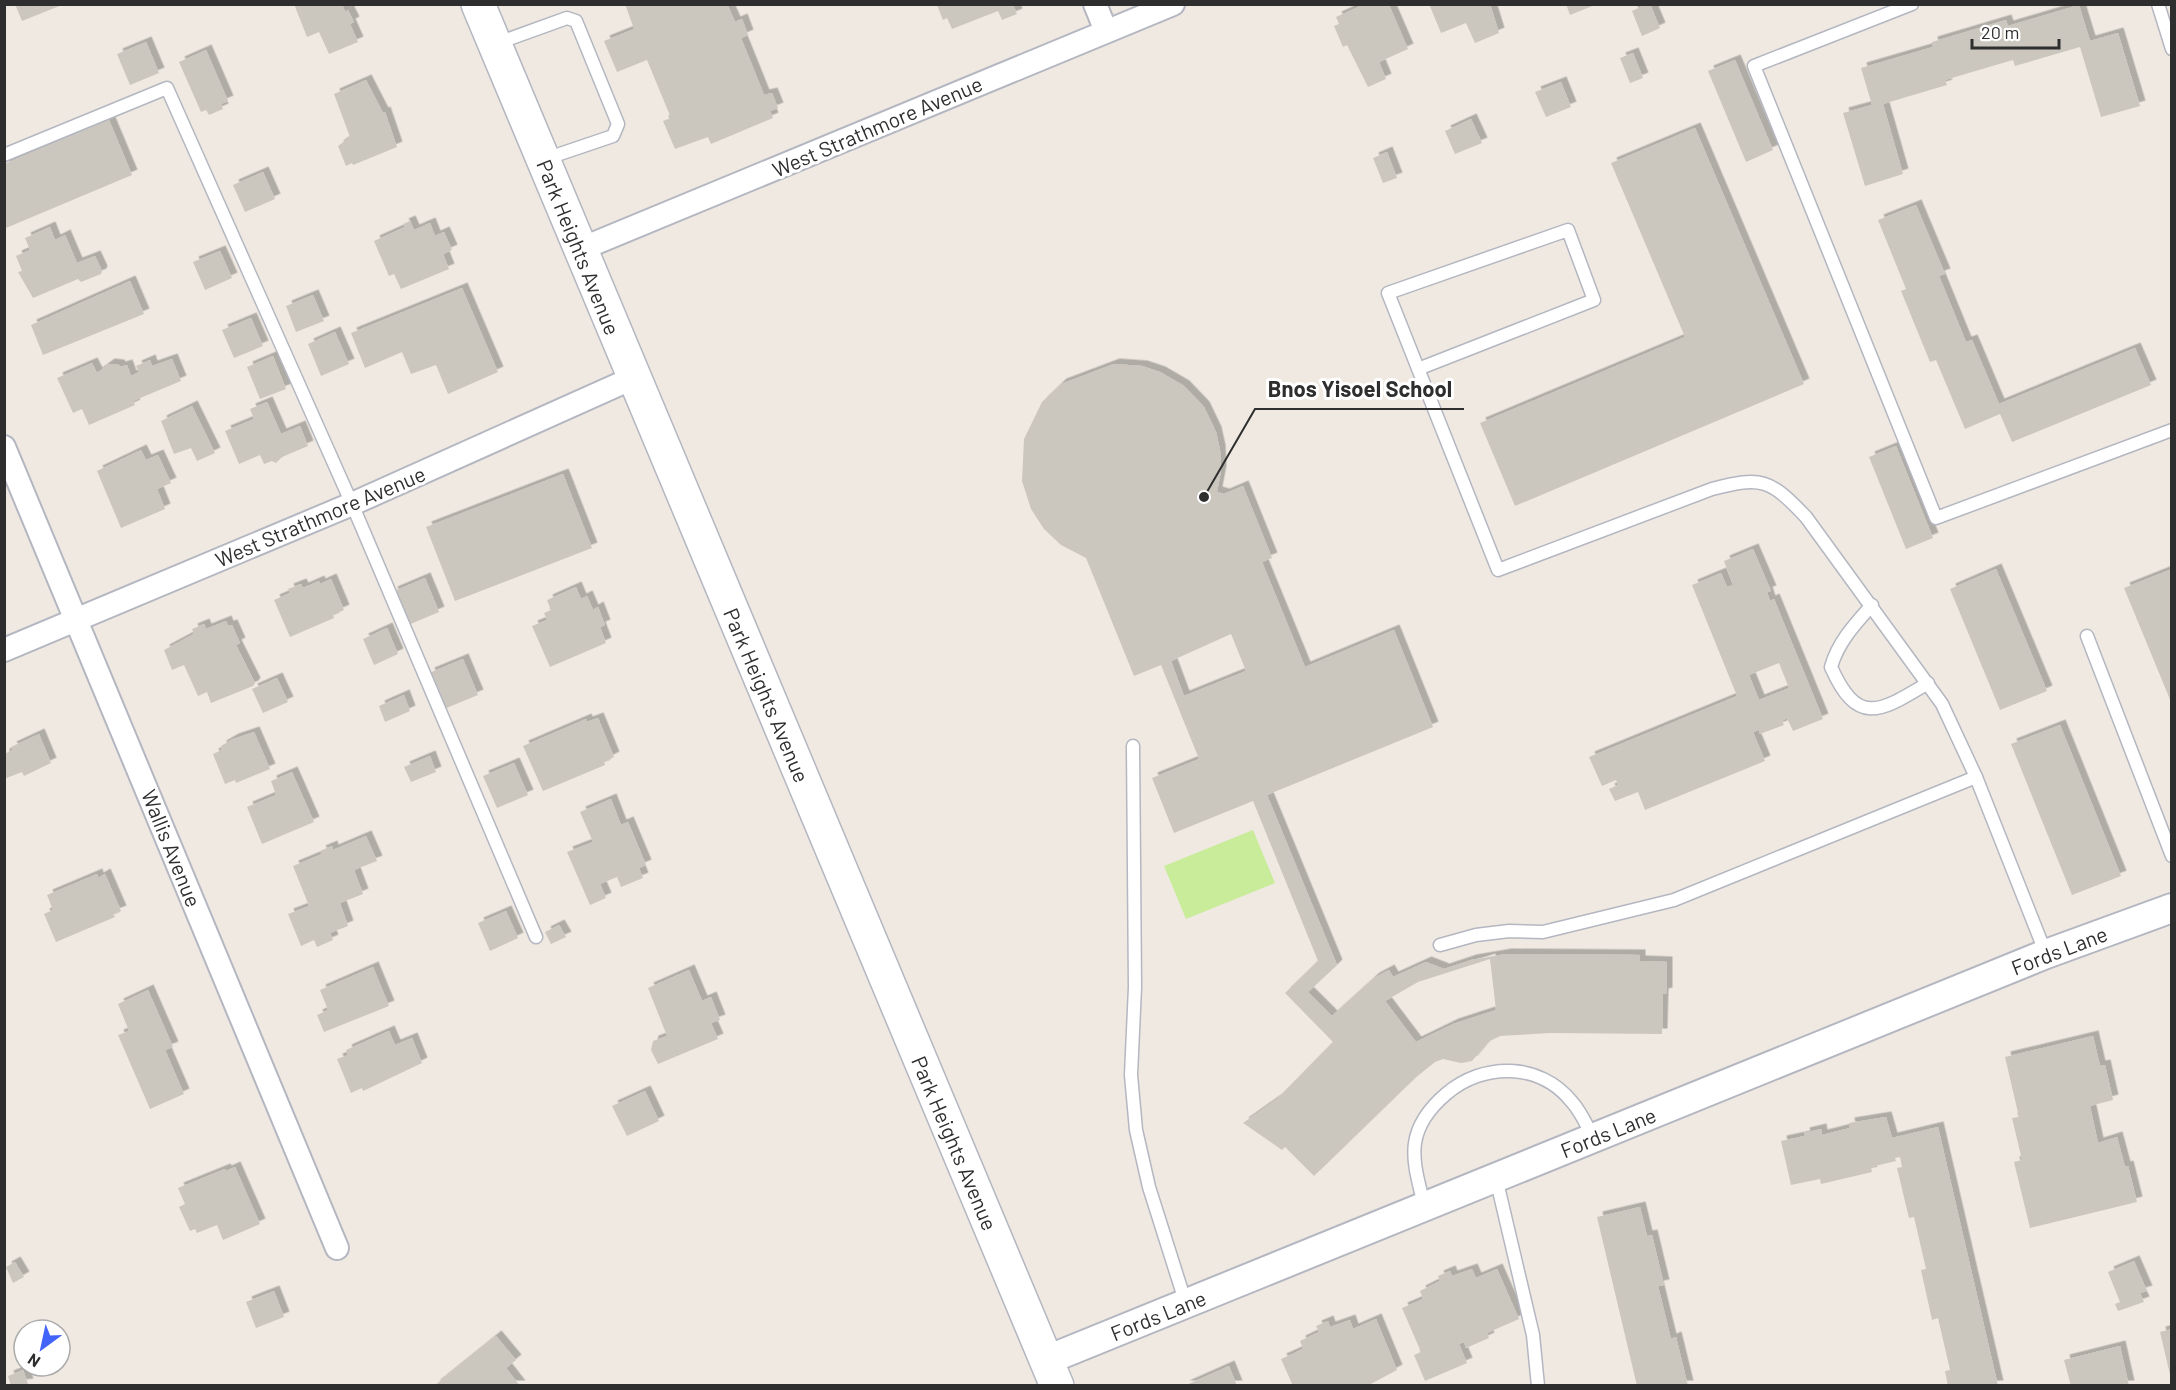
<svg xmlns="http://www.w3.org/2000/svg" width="2176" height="1390" font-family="Barlow,sans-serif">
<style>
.pitch{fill:#c9ec9a}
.building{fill:#cbc7bf;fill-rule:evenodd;filter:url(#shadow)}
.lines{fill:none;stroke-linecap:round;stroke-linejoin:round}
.service-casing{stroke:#b4b7c1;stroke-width:15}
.minor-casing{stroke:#b4b7c1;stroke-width:26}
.tertiary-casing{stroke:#b4b7c1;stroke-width:32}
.secondary-casing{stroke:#b4b7c1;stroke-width:36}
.service{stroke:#fff;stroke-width:12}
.minor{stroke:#fff;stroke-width:22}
.tertiary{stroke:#fff;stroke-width:28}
.secondary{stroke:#fff;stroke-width:33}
.labels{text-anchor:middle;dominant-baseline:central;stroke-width:6;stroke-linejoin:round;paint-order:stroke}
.street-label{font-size:21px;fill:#2e2e2e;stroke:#fff}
.leader{fill:none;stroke:#2e2e2e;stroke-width:2}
.callout-dot{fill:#2e2e2e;stroke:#fff;stroke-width:2}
.callout-label{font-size:22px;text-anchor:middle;font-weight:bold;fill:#2e2e2e;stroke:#fff;stroke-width:6;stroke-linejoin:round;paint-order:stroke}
</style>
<defs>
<filter id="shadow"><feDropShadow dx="5.5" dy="-5.5" stdDeviation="0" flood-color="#0004"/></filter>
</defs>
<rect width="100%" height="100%" fill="#efe9e1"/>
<!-- pitch -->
<polygon class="pitch" points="1253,830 1275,883 1186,919 1164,866"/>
<!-- building -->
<g class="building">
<polygon points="15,4 62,4 62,5 22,21"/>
<polygon points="294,4 342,4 345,12 348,10 354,22 350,24 358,42 329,54 319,32 307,37"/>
<polygon points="625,4 727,4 735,22 742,19 748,35 741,38 764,95 772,93 778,108 770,111 773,118 711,144 708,137 675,149 663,121 671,118 647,60 617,72 604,41 634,29"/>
<polygon points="1365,4 1389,5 1408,49 1379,62 1386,79 1368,87 1347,45 1343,47 1334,26 1339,24 1336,17"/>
<polygon points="1429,4 1490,4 1499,33 1475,43 1466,23 1441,33"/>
<polygon points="1566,4 1595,4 1595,5 1570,15"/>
<polygon points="1647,4 1650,4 1660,28 1642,36 1632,11"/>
<polygon points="937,5 1013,5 1017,14 1002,20 998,11 952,29 947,18 943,20"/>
<polygon points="2079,5 2090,41 2118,33 2140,106 2101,117 2080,47 2015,66 2013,60 1945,80 1947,85 1883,104 1903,174 1865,186 1843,113 1872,105 1861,68 1933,47 1932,42 2006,20 2008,26"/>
<polygon points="146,42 159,73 130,85 117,54"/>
<polygon points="206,50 228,101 221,104 223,109 209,115 206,110 201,112 179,62"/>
<polygon points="1633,53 1643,78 1630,83 1620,58"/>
<polygon points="1735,60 1773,150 1746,162 1708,71"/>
<polygon points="366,80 383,113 385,112 397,147 353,165 352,163 346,166 338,146 350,137 334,94"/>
<polygon points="1561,82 1571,107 1546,117 1535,92"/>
<polygon points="1471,119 1482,143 1455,154 1445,131"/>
<polygon points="109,120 132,175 6,228 4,164"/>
<polygon points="1695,128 1804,384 1515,506 1480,423 1685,337 1611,163"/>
<polygon points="1387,152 1397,178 1383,183 1373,158"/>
<polygon points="263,172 275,199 245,212 233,185"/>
<polygon points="1916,205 1945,274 1939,276 1966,342 1972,340 1999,404 2135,348 2151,385 2012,442 2000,414 1965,429 1936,360 1930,362 1901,291 1906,289 1878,220"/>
<polygon points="410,221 414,230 430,223 435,236 444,232 452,250 443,254 449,269 401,289 394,274 389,276 374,241 405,227 403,224"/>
<polygon points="50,227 55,240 65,235 77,263 95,256 102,271 101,274 81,282 78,279 33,298 18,272 22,271 16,256 30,250 25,238"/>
<polygon points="220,251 232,278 205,290 193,262"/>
<polygon points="130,281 144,314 43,355 31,325"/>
<polygon points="462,288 498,372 448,394 436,365 411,374 402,352 365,368 351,333"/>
<polygon points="313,295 324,321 296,332 286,306"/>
<polygon points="251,318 263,346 234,358 222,330"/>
<polygon points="335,332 349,364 321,376 308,344"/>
<polygon points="273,356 286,389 260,399 247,367"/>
<polygon points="172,359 181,381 133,401 135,405 89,425 82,409 73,413 57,378 92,363 97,373 109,364 119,365 120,367 127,365 131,376 139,372 136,366 150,360 152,366"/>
<path d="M1114 364 1142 366 1160 372 1184 386 1204 407 1216 432 1220 450 1221 471 1217 492 1224 494 1243 486 1272 558 1262 562 1305 667 1394 630 1433 727 1267 795 1337 965 1308 992 1332 1016 1374 978 1389 970 1393 977 1426 962 1444 969 1471 960 1506 954 1640 955V961L1667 962V993L1663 994 1662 1034 1550 1033 1500 1036 1488 1042 1472 1061 1461 1063 1443 1059 1435 1062 1415 1078 1314 1176 1285 1147 1282 1150 1243 1123 1277 1099 1333 1042 1285 993 1318 961 1253 801 1174 833 1152 778 1199 759 1161 665 1134 676 1086 558 1061 545 1044 529 1031 509 1022 481 1024 439 1042 402 1061 384ZM1231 634 1246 671 1184 696 1171 661ZM1490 959 1496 1010 1453 1024 1416 1042 1385 1001 1418 982Z"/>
<polygon points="267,402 281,434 300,426 308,446 282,457 276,463 272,461 264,464 260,455 239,464 225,431 254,419 250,409"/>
<polygon points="192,406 215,453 197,461 191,448 174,454 161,421"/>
<polygon points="1896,446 1933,538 1906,549 1869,457"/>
<polygon points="141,450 146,460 158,455 171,483 157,489 165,509 121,528 97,471"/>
<polygon points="563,474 592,548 455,601 426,527"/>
<path d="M1753 549 1771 591 1767 592 1770 601 1774 599 1823 719 1793 731 1787 718 1782 721 1784 725 1760 734 1759 730 1753 732 1765 761 1645 810 1638 792 1615 801 1609 789 1618 785 1616 780 1602 786 1589 757 1737 696 1692 585 1721 573 1727 587 1733 585 1724 561ZM1779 663 1789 688 1759 700 1749 675Z"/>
<polygon points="1996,569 2047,691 2000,710 1950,589"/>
<polygon points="2172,569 2172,702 2171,702 2124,588"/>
<polygon points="425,578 439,612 406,626 392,592"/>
<polygon points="331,579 344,610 333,615 334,618 290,637 274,600 290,593 288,589 301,584 303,588 319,581 320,584"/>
<polygon points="576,587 581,599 587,596 593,610 598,607 605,625 600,627 606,643 550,667 532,626 547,620 544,613 551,610 547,600"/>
<polygon points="226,621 228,626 232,625 240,643 236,645 255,683 253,686 211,703 207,692 198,696 184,665 172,670 164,650 194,634 192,629 204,624 206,629"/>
<polygon points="387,628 398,654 374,665 363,639"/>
<polygon points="463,659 478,695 444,709 429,673"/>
<polygon points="277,678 288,702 263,713 252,689"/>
<polygon points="404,695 410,711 385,722 379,706"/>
<polygon points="598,718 614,757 604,762 605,765 543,791 523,746 586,719 587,722"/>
<polygon points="2060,725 2121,876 2072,895 2011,744"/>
<polygon points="254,732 270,769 236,783 235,780 225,784 213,754 222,750 221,746 233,739"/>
<polygon points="39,734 51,763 24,776 22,772 4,779 4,754 13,750 11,747"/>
<polygon points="430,756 436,772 411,782 404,767"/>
<polygon points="514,763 528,795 497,808 483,776"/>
<polygon points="292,772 314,822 262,844 247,807 276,795 271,781"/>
<polygon points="611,799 621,825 628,822 646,865 639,868 643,878 621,887 617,877 600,884 606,898 590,905 567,852 593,842 580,812"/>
<polygon points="366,836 377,861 354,870 363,894 340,903 348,926 330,933 333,940 317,947 314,940 301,946 288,914 309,906 293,866 322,854 320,851 332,846 333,850"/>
<polygon points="97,874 98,878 105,874 121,911 113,914 115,917 56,942 44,914 53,910 47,895"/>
<polygon points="506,911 518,938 490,951 478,923"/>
<polygon points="559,925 566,937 551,944 545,932"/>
<polygon points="373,967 389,1006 324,1032 317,1015 328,1010 320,990"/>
<polygon points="689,970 702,1001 711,997 720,1020 711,1023 718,1039 658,1064 651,1050 653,1041 667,1036 648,988"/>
<polygon points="148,990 173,1047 165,1050 184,1094 150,1109 118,1035 129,1031 118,1004"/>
<polygon points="389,1031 395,1045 412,1038 422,1063 363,1091 362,1088 351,1093 337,1059 348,1055 346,1050"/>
<polygon points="2093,1036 2100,1066 2105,1065 2113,1100 2090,1106 2098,1143 2117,1137 2125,1167 2128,1166 2137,1202 2030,1228 2014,1162 2022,1160 2012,1118 2019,1117 2005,1057"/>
<polygon points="645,1091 659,1121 627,1136 612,1106"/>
<polygon points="1886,1117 1892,1138 1938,1127 1998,1386 1948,1386 1945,1371 1950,1370 1938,1318 1932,1320 1921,1270 1926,1269 1914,1217 1909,1218 1897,1168 1902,1167 1900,1157 1895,1158 1896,1161 1871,1167 1872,1172 1821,1184 1820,1179 1791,1185 1781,1141 1805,1136 1804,1133 1821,1129 1822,1135 1850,1128 1849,1123"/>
<polygon points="235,1167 260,1224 223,1240 217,1225 197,1233 195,1229 190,1231 179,1207 185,1204 178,1188 225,1169 226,1171"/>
<polygon points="1640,1207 1647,1236 1652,1235 1664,1285 1658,1286 1671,1339 1676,1337 1688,1386 1637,1386 1597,1217"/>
<polygon points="2134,1261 2147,1291 2140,1293 2144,1302 2118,1311 2115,1304 2120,1302 2108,1272"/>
<polygon points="15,1262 24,1277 13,1283 6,1267"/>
<polygon points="1472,1269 1476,1278 1497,1269 1519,1319 1487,1333 1489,1338 1466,1348 1464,1342 1459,1344 1467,1363 1425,1381 1414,1355 1421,1352 1402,1308 1423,1299 1420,1291 1440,1281 1438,1276 1450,1271 1452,1276"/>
<polygon points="274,1291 284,1317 256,1328 246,1302"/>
<polygon points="1376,1319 1397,1370 1367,1386 1293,1386 1281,1359 1303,1349 1300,1341 1319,1332 1316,1326 1328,1321 1330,1327 1350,1320 1353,1329"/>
<polygon points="2172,1329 2172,1379 2171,1379 2160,1332"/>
<polygon points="496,1336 516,1360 506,1368 520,1386 434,1386"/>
<polygon points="2120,1346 2129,1386 2071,1386 2064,1360"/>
<polygon points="1229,1366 1237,1386 1184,1386"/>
<polygon points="23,1370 28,1384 11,1386 8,1376"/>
</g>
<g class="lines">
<defs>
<g id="service">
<polyline points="1912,4 1754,66 1936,518 2172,430"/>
<polyline points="2158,4 2172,49"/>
<polyline points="495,44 567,18 576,21 618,124 613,136 545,159"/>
<polyline points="4,155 167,88 352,504 536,937"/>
<path d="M1418 369 1594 300 1568 230 1388 293 1498 570 1712 489C1762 476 1770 479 1806 517L1942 704 1976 777 2046 954"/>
<path d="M1872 605C1855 624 1838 642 1831 667 1858 728 1881 711 1928 683"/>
<polyline points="2087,636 2172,856"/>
<polyline points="1133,746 1135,987 1131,1075 1136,1130 1149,1187 1186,1304"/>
<polyline points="1440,945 1476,935 1509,931 1543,932 1674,900 1976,777"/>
<polyline points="1496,1178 1533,1335 1538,1386"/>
<path d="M1424 1206C1420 1186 1412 1164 1415 1143 1418 1123 1432 1106 1446 1094 1483 1062 1540 1062 1572 1102 1581 1112 1587 1126 1593 1137"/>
</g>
<g id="minor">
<polyline points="1095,4 1106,31"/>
<polyline points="581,249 1173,4"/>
<polyline points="4,447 337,1248"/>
<polyline points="4,650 352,504 633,378"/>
</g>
<polyline id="tertiary" points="1047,1360 2046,954 2172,908"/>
<polyline id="secondary" points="478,4 1057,1386"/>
</defs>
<!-- service casing -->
<use href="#service" class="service-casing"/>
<!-- minor casing -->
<use href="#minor" class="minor-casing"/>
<!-- tertiary casing -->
<use href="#tertiary" class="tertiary-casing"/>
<!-- secondary casing -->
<use href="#secondary" class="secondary-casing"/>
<!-- service -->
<use href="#service" class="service"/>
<!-- minor -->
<use href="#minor" class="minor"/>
<!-- tertiary -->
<use href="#tertiary" class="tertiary"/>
<!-- secondary -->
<use href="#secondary" class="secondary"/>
</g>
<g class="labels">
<!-- street labels -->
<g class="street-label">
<text transform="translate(877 126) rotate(-23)">West Strathmore Avenue</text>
<text transform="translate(579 247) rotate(68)">Park Heights Avenue</text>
<text transform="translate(320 516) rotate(-23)">West Strathmore Avenue</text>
<text transform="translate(767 695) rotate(67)">Park Heights Avenue</text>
<text transform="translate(172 848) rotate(68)">Wallis Avenue</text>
<text transform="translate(2059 950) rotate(-21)">Fords Lane</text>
<text transform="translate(1608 1132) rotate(-22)">Fords Lane</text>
<text transform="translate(955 1143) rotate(67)">Park Heights Avenue</text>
<text transform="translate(1158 1315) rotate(-22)">Fords Lane</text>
</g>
</g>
<!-- callouts -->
<path class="leader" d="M1204 497L1255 409H1464"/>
<circle class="callout-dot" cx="1204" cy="497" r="6"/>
<g class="callout-label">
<text x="1360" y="397">Bnos Yisoel School</text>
</g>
<!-- border -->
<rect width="2176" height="1390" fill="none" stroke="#2e2e2e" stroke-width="12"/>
<!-- north arrow -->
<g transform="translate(42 1348) rotate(213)"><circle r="28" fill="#ffffff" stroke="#ababab" stroke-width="1.5"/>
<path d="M0-4.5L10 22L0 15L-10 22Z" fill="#4264fb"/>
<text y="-9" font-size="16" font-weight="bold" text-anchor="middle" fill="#2e2e2e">N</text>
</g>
<!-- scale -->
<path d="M1972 39v9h87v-9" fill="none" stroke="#2e2e2e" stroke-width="3"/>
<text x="1981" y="39" font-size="18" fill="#2e2e2e" stroke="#ffffff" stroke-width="4.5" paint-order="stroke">20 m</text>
</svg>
